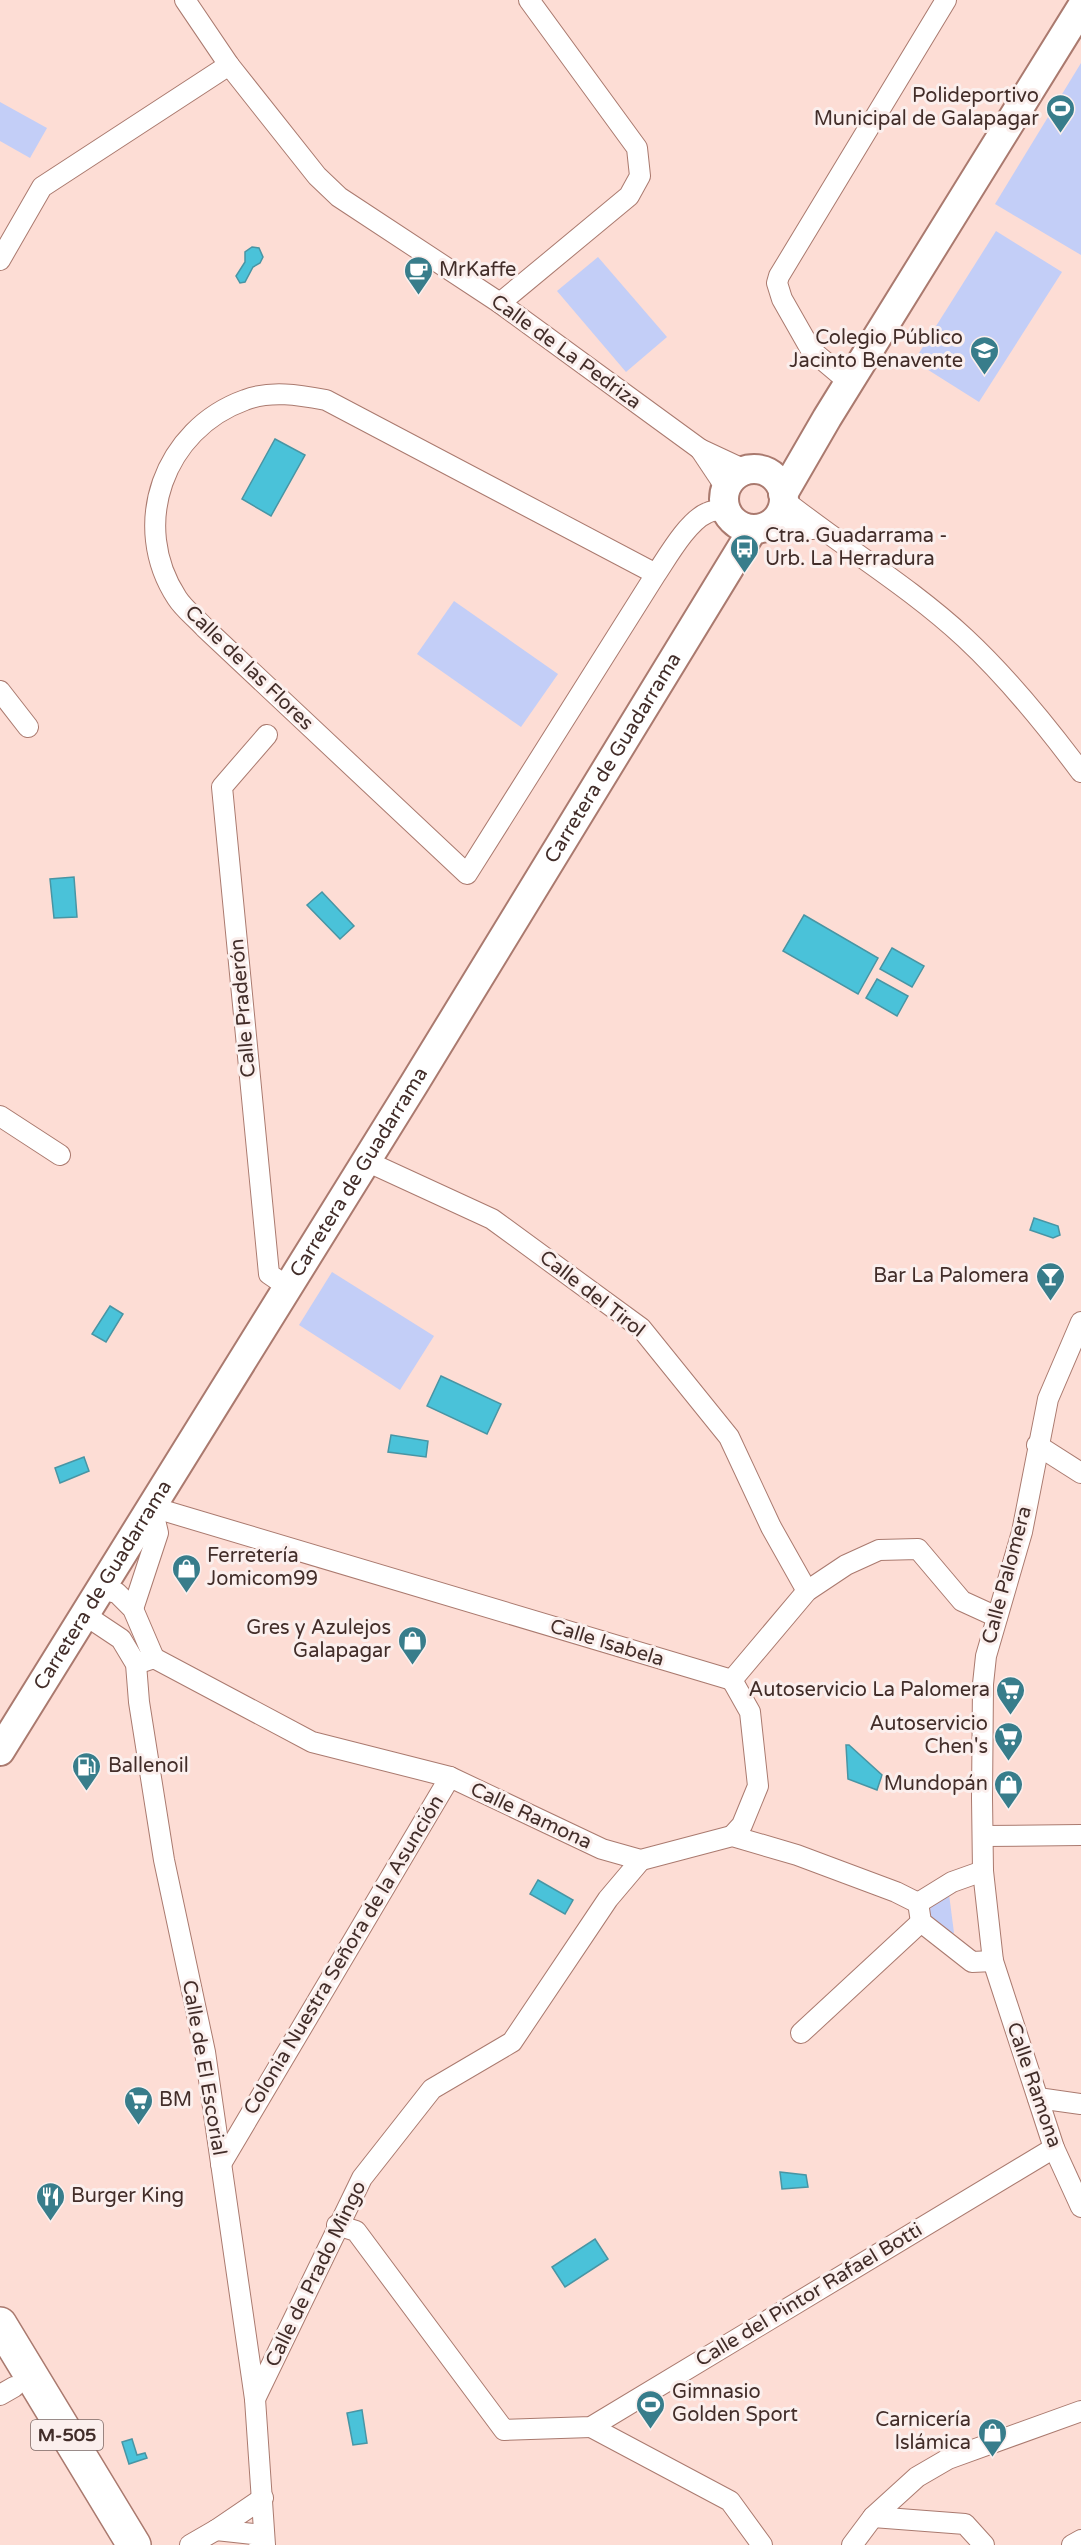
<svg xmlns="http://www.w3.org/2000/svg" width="1081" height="2545" font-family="'Varela Round',sans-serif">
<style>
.green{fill:#c3cef7}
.water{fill:#4ac2d9;stroke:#4895a4;stroke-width:1.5}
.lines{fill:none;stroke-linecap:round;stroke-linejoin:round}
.street-casing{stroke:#aa7a6f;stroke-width:22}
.secondary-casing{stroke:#aa7a6f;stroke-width:32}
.highway-casing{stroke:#aa7a6f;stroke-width:36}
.street{stroke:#fff;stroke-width:20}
.secondary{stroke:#fff;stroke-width:28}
.highway{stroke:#fff;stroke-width:33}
.labels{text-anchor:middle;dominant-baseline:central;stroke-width:6;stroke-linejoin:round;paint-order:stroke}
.shield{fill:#fbefed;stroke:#7a6764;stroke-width:1.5}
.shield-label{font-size:18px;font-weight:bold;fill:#422d29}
.poi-label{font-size:20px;fill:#422d29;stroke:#fbefed;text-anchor:end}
.street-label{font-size:20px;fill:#422d29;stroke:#fbefed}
</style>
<rect width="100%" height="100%" fill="#fdddd5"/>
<!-- green -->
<g class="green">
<polygon points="1081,63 1081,255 995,204"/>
<polygon points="0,102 47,128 30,158 0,141"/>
<polygon points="996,231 1062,272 979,402 914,361"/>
<polygon points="598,257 667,337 626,372 557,291"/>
<polygon points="454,601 558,674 521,727 417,654"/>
<polygon points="332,1272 434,1336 400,1390 299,1325"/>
<path d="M949 1894 954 1933 950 1934 929 1917C929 1903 937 1898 949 1894Z"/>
</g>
<!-- water -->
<g class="water">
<polygon points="252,247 259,248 263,257 260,263 253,267 245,282 240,283 236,276 245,262 245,252"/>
<polygon points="275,439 305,455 271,516 242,499"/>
<polygon points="74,877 77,917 54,918 50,879"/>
<polygon points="322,892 354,926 340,939 307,905"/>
<polygon points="804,915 878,958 858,994 783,951"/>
<polygon points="892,948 924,966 912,987 880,969"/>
<polygon points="877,979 908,996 897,1016 866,998"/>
<polygon points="1034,1218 1058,1226 1060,1235 1053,1238 1030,1230"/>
<polygon points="110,1306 123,1314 106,1342 92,1334"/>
<polygon points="441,1376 501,1404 487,1434 427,1406"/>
<polygon points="391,1435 428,1441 426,1457 388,1452"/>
<polygon points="84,1457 89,1471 60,1483 55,1468"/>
<polygon points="846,1745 849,1745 882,1775 877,1790 848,1779"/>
<polygon points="538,1880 573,1900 565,1914 530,1894"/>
<polygon points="780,2172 806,2175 808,2187 782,2189"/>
<polygon points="595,2239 608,2259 565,2287 552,2267"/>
<polygon points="362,2410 367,2443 353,2445 347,2413"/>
<polygon points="132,2439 137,2455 145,2453 147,2458 129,2464 122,2442"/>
</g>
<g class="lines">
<defs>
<g id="street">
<polyline points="185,0 229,65 317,176 339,197 500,303 700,449 745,470"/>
<polyline points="0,260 42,187 229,65"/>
<polyline points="500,303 629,196 640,176 637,148 529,0"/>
<polyline points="849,382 811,350 782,299 777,283 779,276 946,0"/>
<polyline points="700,449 726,488"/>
<path d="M784 500C843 547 909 586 965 638 1008 678 1046 725 1081 772"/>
<polyline points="778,517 813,529"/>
<path d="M656 574 326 400C299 395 271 390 245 400 164 429 129 525 177 598 184 609 196 618 205 628L467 874 656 574C668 556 688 521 707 513 713 510 720 510 726 510"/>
<polyline points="0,691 28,727"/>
<polyline points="267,735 222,787 269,1274 288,1287"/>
<polyline points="0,1116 60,1155"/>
<polyline points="366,1161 492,1219 641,1328 729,1437 771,1527 807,1591"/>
<polyline points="1081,1322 1048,1399 1022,1532 986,1656 983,1684 982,1798 983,1871 993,1961 1054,2148 1081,2207"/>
<polyline points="1037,1445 1081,1473"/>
<polyline points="152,1507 732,1680"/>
<polyline points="101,1589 117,1593 133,1609 154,1658"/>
<polyline points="133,1609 158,1533 152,1507"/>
<polyline points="85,1615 121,1639 136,1664 139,1702 164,1860 205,2052 255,2399 265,2545"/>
<polyline points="136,1664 154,1658 312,1742 450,1777 602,1849 641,1860 732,1836 797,1855 896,1892 918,1903"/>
<polyline points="732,1680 807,1591 846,1565 879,1550 918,1549 962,1601 997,1617"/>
<polyline points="732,1836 742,1825 758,1786 750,1712 732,1680"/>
<polyline points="983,1836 1081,1835"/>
<polyline points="918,1903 952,1882 983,1871"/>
<polyline points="919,1909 921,1922 972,1962 993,1961"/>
<polyline points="801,2033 921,1922"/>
<polyline points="1038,2098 1081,2104"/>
<polyline points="221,2164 450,1777"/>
<polyline points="337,2225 356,2231 504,2430 591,2427 1054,2148"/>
<polyline points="0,2395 14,2387"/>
<polyline points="255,2399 362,2178 432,2089 512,2042 608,1899 641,1860"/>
<polyline points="591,2427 730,2501 762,2545"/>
<polyline points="263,2498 216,2530 253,2534 264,2545"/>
<polyline points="873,2517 965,2524 984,2545"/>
<polyline points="190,2545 216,2530"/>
<polyline points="852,2545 873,2517 917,2477 948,2459 1081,2411"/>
<polyline points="1072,2545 1081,2540"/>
</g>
<g id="secondary">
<circle cx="754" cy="499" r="30"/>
<polyline points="783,494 827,418 1081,8"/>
<path id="s1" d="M0 1751 414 1084 753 529"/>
</g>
<polyline id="highway" points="0,2324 134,2545"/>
</defs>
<!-- street casing -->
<use href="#street" class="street-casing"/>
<!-- secondary casing -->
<use href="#secondary" class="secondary-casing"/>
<!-- highway casing -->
<use href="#highway" class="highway-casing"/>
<!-- street -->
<use href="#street" class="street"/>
<!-- secondary -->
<use href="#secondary" class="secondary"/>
<!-- highway -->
<use href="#highway" class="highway"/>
</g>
<!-- icons -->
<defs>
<symbol id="stadium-pin" viewBox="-11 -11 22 30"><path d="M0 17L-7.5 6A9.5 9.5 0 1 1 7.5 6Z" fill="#387d8b" stroke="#fbefed"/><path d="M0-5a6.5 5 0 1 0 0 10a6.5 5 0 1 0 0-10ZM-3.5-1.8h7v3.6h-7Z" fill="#fff"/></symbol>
<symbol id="cafe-pin" viewBox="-11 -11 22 30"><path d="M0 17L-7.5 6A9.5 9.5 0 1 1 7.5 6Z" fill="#387d8b" stroke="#fbefed"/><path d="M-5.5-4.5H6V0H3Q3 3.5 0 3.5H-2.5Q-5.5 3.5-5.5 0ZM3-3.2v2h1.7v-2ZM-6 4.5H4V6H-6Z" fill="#fff"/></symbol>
<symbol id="school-pin" viewBox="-11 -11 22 30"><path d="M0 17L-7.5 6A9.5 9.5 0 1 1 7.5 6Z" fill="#387d8b" stroke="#fbefed"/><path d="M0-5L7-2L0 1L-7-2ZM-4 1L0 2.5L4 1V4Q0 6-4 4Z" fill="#fff"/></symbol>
<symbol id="bus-pin" viewBox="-11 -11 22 30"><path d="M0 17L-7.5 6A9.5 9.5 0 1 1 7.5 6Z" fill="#387d8b" stroke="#fbefed"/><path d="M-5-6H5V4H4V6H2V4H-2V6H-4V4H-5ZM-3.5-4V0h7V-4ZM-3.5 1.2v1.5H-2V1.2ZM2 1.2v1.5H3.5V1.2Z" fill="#fff"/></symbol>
<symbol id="bar-pin" viewBox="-11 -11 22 30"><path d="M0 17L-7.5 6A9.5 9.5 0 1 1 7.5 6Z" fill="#387d8b" stroke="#fbefed"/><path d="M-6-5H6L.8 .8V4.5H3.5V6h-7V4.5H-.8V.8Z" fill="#fff"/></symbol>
<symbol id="shop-pin" viewBox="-11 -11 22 30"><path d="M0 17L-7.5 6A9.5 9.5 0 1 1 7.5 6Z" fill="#387d8b" stroke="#fbefed"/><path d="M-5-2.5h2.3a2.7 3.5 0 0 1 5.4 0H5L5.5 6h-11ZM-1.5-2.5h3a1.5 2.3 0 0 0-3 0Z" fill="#fff"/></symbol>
<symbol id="supermarket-pin" viewBox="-11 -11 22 30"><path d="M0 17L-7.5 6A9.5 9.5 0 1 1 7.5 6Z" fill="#387d8b" stroke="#fbefed"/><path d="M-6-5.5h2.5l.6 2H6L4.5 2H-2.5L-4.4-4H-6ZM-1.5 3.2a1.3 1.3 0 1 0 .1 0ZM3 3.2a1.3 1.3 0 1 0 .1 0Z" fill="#fff"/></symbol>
<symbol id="fuel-pin" viewBox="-11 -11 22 30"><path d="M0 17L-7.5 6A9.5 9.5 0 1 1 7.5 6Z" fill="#387d8b" stroke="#fbefed"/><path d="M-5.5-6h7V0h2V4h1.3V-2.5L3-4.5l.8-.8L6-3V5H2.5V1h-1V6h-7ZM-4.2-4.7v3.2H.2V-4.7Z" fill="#fff"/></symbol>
<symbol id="restaurant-pin" viewBox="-11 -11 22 30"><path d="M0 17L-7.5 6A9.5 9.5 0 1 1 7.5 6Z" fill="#387d8b" stroke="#fbefed"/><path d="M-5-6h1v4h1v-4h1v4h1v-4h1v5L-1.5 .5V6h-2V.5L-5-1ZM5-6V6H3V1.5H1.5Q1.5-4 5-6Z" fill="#fff"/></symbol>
</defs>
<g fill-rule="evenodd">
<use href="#stadium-pin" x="1044" y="92" width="33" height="45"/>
<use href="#cafe-pin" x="402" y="254" width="33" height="45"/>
<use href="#school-pin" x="968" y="334" width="33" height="45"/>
<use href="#bus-pin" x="728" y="532" width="33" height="45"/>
<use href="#bar-pin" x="1034" y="1260" width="33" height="45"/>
<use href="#shop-pin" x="170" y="1552" width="33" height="45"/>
<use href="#shop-pin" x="396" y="1624" width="33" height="45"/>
<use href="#supermarket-pin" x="994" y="1674" width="33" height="45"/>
<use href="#supermarket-pin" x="992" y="1720" width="33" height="45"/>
<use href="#fuel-pin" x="70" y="1750" width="33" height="45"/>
<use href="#shop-pin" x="992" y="1768" width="33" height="45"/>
<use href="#supermarket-pin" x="122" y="2084" width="33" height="45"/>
<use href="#restaurant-pin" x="34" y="2180" width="33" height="45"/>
<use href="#stadium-pin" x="634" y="2388" width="33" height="45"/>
<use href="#shop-pin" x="976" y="2416" width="33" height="45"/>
</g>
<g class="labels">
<!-- shield labels -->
<rect class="shield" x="31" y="2420" width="72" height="30" rx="4.5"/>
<g class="shield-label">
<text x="67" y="2435">M-505</text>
</g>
<!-- poi labels -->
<g class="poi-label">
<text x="1039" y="96">Polideportivo<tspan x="1039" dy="23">Municipal de Galapagar</tspan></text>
<text x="439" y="270" text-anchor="start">MrKaffe</text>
<text x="963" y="338">Colegio Público<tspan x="963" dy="23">Jacinto Benavente</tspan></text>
<text x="765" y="536" text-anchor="start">Ctra. Guadarrama -<tspan x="765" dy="23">Urb. La Herradura</tspan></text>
<text x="1029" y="1276">Bar La Palomera</text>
<text x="207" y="1556" text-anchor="start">Ferretería<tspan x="207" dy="23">Jomicom99</tspan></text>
<text x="391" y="1628">Gres y Azulejos<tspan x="391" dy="23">Galapagar</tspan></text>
<text x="990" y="1690">Autoservicio La Palomera</text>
<text x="988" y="1724">Autoservicio<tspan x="988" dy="23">Chen's</tspan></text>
<text x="108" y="1766" text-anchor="start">Ballenoil</text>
<text x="988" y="1784">Mundopán</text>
<text x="159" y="2100" text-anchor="start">BM</text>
<text x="71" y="2196" text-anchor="start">Burger King</text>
<text x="672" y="2392" text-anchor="start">Gimnasio<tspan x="672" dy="23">Golden Sport</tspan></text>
<text x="971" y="2420">Carnicería<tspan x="971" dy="23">Islámica</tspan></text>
</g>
<!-- street labels -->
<g class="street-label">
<text transform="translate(566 352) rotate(36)">Calle de La Pedriza</text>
<text transform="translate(249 668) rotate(44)">Calle de las Flores</text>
<text stroke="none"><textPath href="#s1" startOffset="1167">Carretera de Guadarrama</textPath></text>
<text transform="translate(243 1008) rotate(-95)">Calle Praderón</text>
<text stroke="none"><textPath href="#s1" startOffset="681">Carretera de Guadarrama</textPath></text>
<text transform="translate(592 1294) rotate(38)">Calle del Tirol</text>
<text transform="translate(1007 1575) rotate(-75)">Calle Palomera</text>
<text stroke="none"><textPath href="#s1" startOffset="195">Carretera de Guadarrama</textPath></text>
<text transform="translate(607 1643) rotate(17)">Calle Isabela</text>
<text transform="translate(531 1816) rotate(25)">Calle Ramona</text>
<text transform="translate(344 1955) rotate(-59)">Colonia Nuestra Señora de la Asunción</text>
<text transform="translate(204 2068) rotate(80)">Calle de El Escorial</text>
<text transform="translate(1034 2085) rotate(71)">Calle Ramona</text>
<text transform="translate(316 2274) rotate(-64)">Calle de Prado Mingo</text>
<text transform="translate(809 2295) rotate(-31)">Calle del Pintor Rafael Botti</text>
</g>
</g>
</svg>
